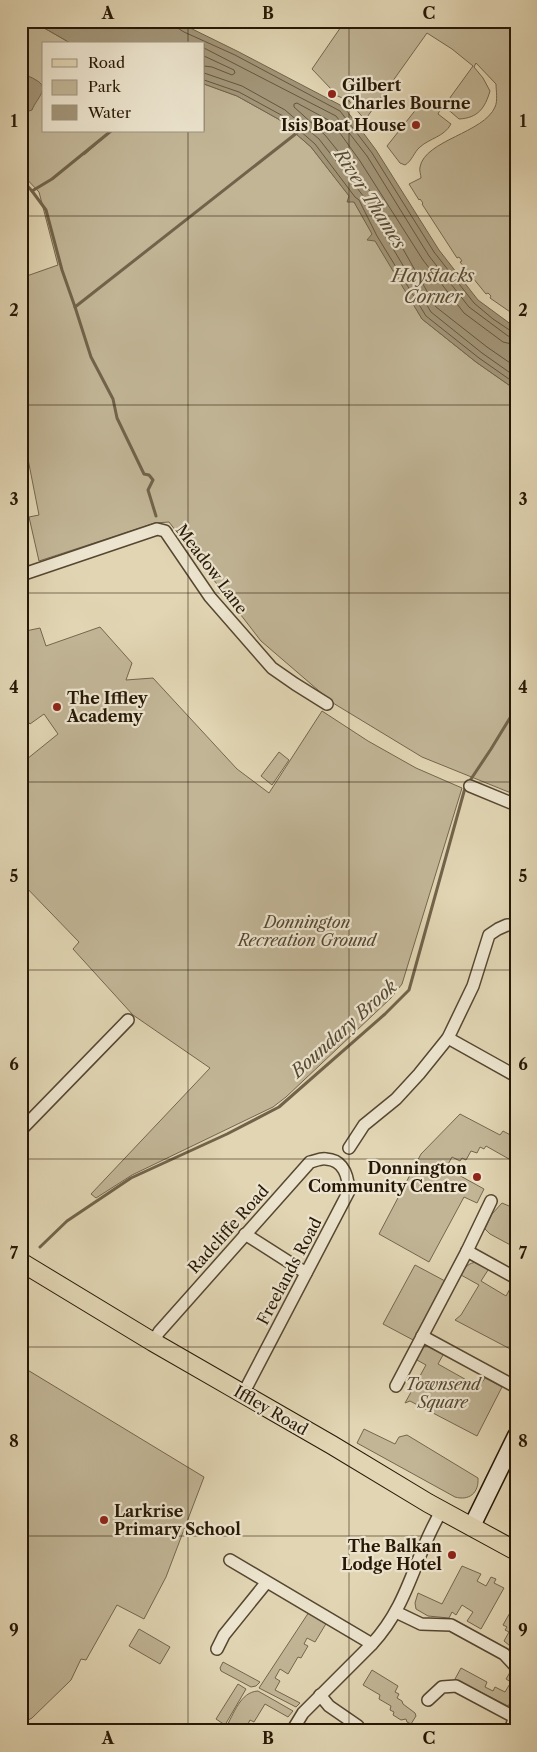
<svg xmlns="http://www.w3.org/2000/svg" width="537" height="1752" font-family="'Libre Caslon Text',serif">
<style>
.green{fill:#c1b596;stroke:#74664e}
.water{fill:#a29578;stroke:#71634a}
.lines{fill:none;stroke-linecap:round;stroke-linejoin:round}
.shore{stroke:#64563f;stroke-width:1}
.stream{stroke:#71634a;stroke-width:3}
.street-casing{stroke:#564731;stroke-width:14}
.secondary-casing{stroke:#271806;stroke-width:19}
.primary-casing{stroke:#271806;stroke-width:20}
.street{stroke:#ece4ce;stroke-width:11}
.secondary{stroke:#ece4ce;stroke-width:16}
.primary{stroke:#e1d5b3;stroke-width:18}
.grid{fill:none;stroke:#271806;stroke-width:1;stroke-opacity:0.55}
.poi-dot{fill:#8f2418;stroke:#ece4ce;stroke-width:2}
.labels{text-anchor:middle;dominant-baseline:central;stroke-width:4.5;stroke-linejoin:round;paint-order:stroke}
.poi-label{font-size:16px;font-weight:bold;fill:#271806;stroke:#ece4ce;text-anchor:start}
.street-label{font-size:16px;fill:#271806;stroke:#ece4ce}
.park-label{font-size:16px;font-style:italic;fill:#554731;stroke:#ece4ce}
.water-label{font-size:18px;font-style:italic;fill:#584a34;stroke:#ece4ce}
.neatline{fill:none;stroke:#271806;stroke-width:2}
.grid-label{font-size:16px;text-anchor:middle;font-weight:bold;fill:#271806}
</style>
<rect width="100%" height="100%" fill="#e1d5b3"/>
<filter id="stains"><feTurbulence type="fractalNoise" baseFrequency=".004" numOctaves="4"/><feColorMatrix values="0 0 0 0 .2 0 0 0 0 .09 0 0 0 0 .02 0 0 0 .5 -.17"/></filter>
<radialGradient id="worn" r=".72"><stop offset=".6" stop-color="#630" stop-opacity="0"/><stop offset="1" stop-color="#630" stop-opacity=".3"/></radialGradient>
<!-- green -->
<g class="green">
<polygon points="21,21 32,21 72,44 44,44 44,131 110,131 84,155 112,131 204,131 204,84 237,96 280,120 311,147 354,202 422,319 476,362 516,390 516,795 422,757 333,703 261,641 169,522 155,523 39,561 29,517 39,515 27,454 21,454 21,278 58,265 39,192 21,173"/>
<path d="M345 21H516V316L490 298 491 296 488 293 486 294 460 262 462 261 459 257 457 258 422 204 423 203 420 199 419 200 409 184 421 178C421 175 419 170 420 167 425 140 484 133 495 107 498 101 496 90 496 84L476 63 474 67 483 78 490 91C485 108 478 118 459 119L444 106 473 66 452 49 427 33 365 120 349 101 331 93 332 90 312 69Z"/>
<path d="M425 98 441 108 438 114 451 124C444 137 430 138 420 147 414 152 412 161 405 165L400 163 387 146Z"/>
<polygon points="100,627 132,663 126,680 153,678 237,769 269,793 322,711 368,741 416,768 462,788 402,984 391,998 286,1097 273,1107 132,1175 96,1198 91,1194 210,1068 133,1015 73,949 79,942 21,882 21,766 27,759 58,734 44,714 30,724 21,713 21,632 40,628 46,646"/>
<polygon points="279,752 289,760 272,785 261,776"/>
<polygon points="460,1114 500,1135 503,1131 516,1138 516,1163 486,1146 484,1149 480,1147 477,1153 471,1151 466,1160 462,1158 460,1161 452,1157 446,1168 484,1189 477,1203 464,1197 429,1262 379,1234 421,1154"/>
<polygon points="502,1203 516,1209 516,1248 490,1234 485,1229 492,1214"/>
<path d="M477 1262 490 1267 481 1281 506 1296 515 1280 516 1281V1352L455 1320 461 1315 479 1285 461 1275C465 1267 468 1263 477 1262Z"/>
<polygon points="415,1265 445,1281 415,1341 383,1324"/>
<polygon points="428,1346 441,1350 443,1355 438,1364 479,1387 485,1378 502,1387 477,1436 410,1401 405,1403 426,1365 417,1360 418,1354 422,1347"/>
<polygon points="21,1366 204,1477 166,1577 145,1617 144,1619 117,1605 86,1660 81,1659 71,1680 32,1718 21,1724"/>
<path d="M364 1429 395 1444 399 1437 407 1435 478 1478C479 1493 469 1501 455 1497L357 1443Z"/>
<polygon points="462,1566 481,1574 477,1581 486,1586 491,1577 496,1579 494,1583 504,1588 481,1629 467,1621 473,1612 462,1605 456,1615 452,1612 449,1618 428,1616 416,1609 415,1603 418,1593 442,1604"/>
<polygon points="516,1602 513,1611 516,1614 516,1651 504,1641 509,1632 505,1630 507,1627 503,1625"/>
<polygon points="309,1612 327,1622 315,1642 307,1638 304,1644 308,1646 301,1658 298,1657 288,1674 280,1669 275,1678 280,1681 275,1690 300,1703 296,1707 259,1688"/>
<polygon points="139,1629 170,1647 160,1664 129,1646"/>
<polygon points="223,1662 260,1682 256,1686 251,1687 221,1671 220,1668"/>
<path d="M461 1668 487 1682 485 1687 493 1691 495 1687 505 1692 511 1682 506 1679 512 1669C519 1681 516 1695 508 1706L455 1679Z"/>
<polygon points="372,1670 398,1686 395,1692 399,1694 397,1698 402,1701 403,1704 415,1713 416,1716 411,1724 407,1722 406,1719 401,1720 393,1715 394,1712 390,1710 391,1706 379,1699 380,1695 363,1685"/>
<polygon points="238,1684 246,1689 225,1725 216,1719"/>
<path d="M258 1691 293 1711 288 1717 265 1704 254 1722 250 1720 246 1728 249 1731H229L225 1729C234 1714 240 1692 258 1691Z"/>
</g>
<!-- water -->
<g class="water">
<polygon points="32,21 176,21 237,51 344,107 376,150 439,250 460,277 478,300 516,328 516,390 476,362 422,319 375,241 367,240 372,234 354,202 347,202 349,196 311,147 280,120 237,96 204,84 204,44 72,44"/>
<path d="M21 75C27 75 31 77 36 80 51 88 36 99 32 110L26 112 21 109Z"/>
</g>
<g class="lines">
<!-- shore -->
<g class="shore">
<polyline points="175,21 176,27 184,32 235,55 340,111 372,153 434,252 474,303 493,319 511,331 516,332"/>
<polyline points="204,48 336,116 367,156 429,256 469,307 508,336 516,338"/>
<polyline points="204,56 234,70 235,73 232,75 212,67 204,66"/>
<polyline points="204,73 242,86 285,110 319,139 364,197 383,232 431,312 482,353 516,377"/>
<polyline points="204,80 239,92 283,116 315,144 355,197 359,200 377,236 426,316 479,358 516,384"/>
<polyline points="516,345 503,342 464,313 423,260 360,161 332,122 297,103 294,104 294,107 325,135 370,191 436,307 487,347 516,367"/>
</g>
<!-- stream -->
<g class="stream">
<polyline points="21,179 32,191"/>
<polyline points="75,307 62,270 46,210 32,191 52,179 111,131"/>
<polyline points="156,516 148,490 153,480 149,475 144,474 117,418 113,399 91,357 75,307 298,132"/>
<polyline points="40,1247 67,1221 131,1178 227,1134 279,1107 385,1014 409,990 465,788 491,749 516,708"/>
</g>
<defs>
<g id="street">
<polyline points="21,575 157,529 165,531 210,597 272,668 295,684 327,704"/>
<polyline points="470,786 516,805"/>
<polyline points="448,1038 516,1076"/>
<polyline points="21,1130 128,1020"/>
<polyline points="349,1148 364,1125 396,1099 419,1074 448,1038 473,986 489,935 498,929 507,925 516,925"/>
<polyline points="245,1234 306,1273"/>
<polyline points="467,1251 516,1278"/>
<polyline points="422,1336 516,1387"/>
<path d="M153 1342 159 1332 310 1162C315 1161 321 1158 326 1159 344 1160 348 1176 349 1191L243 1394"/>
<polyline points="396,1386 467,1251 491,1201"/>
<polyline points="230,1560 372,1644"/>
<polyline points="396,1612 421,1624 451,1625 504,1654 516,1667"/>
<polyline points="217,1649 224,1635 266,1583"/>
<polyline points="320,1695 329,1706 358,1726"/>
<polyline points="428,1700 442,1687 456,1686 514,1717"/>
<path d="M292 1731 303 1713 372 1644C410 1603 414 1556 442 1510"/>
<polyline points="510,1731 516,1713"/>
</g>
<polyline id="secondary" points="472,1526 516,1436"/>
<polyline id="primary" points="21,1262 153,1342 332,1445 428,1503 516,1551"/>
</defs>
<!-- street casing -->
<use href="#street" class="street-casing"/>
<!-- secondary casing -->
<use href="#secondary" class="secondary-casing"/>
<!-- primary casing -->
<use href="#primary" class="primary-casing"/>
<!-- street -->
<use href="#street" class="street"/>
<!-- secondary -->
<use href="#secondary" class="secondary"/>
<!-- primary -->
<use href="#primary" class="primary"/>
</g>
<!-- grid -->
<path class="grid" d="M188 21V44M349 21V1731M188 131V1731M21 216H516M21 405H516M21 593H516M21 782H516M21 970H516M21 1159H516M21 1347H516M21 1536H516"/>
<!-- markers -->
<g class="poi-dot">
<circle cx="332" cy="94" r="5"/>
<circle cx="416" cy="125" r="5"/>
<circle cx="57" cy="707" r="5"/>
<circle cx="477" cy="1177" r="5"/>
<circle cx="104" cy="1520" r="5"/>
<circle cx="452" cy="1555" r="5"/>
</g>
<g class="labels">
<!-- poi labels -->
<g class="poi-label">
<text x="342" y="85">Gilbert<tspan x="342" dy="18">Charles Bourne</tspan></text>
<text x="406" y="125" text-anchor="end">Isis Boat House</text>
<text x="67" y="698">The Iffley<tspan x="67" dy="18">Academy</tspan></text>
<text x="467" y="1168" text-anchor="end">Donnington<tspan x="467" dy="18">Community Centre</tspan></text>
<text x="114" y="1511">Larkrise<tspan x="114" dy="18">Primary School</tspan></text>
<text x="442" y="1546" text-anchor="end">The Balkan<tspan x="442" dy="18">Lodge Hotel</tspan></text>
</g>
<!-- street labels -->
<g class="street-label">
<text transform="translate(212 569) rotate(53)">Meadow Lane</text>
<text transform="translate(228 1229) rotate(-48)">Radcliffe Road</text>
<text transform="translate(289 1271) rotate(-62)">Freelands Road</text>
<text transform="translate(271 1410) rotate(30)">Iffley Road</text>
</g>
<!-- park labels -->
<g class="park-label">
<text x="307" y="922">Donnington<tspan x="307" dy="18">Recreation Ground</tspan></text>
<text x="443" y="1384">Townsend<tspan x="443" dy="18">Square</tspan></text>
</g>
<!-- water labels -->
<g class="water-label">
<text transform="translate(370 199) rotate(57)">River Thames</text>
<text x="433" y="276">Haystacks<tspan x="433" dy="21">Corner</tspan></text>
<text transform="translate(344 1029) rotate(-42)">Boundary Brook</text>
</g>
</g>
<!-- margin -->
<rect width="537" height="1752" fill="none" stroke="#e1d5b3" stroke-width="55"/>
<!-- legend -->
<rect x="42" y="42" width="162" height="90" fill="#ece4ce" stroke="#9d927e"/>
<rect x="52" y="59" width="25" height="8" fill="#e1d5b3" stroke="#9d927e"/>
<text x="88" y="68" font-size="15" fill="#271806">Road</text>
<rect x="52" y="80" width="25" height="15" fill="#c1b596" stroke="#9d927e"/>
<text x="88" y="92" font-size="15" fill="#271806">Park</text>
<rect x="52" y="105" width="25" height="15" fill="#a29578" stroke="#9d927e"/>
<text x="88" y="118" font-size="15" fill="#271806">Water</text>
<rect x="28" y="28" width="482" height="1696" class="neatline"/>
<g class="grid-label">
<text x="108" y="19">A</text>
<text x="268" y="19">B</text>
<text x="429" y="19">C</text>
<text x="14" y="127">1</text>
<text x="523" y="127">1</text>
<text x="14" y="316">2</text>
<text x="523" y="316">2</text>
<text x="14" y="505">3</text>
<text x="523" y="505">3</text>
<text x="14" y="693">4</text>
<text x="523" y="693">4</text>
<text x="14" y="882">5</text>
<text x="523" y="882">5</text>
<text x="14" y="1070">6</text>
<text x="523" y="1070">6</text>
<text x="14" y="1259">7</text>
<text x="523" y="1259">7</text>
<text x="14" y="1447">8</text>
<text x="523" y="1447">8</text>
<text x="14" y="1636">9</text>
<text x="523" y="1636">9</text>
<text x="108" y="1744">A</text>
<text x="268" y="1744">B</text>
<text x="429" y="1744">C</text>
</g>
<rect width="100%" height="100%" filter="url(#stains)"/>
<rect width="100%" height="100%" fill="url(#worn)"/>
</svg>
